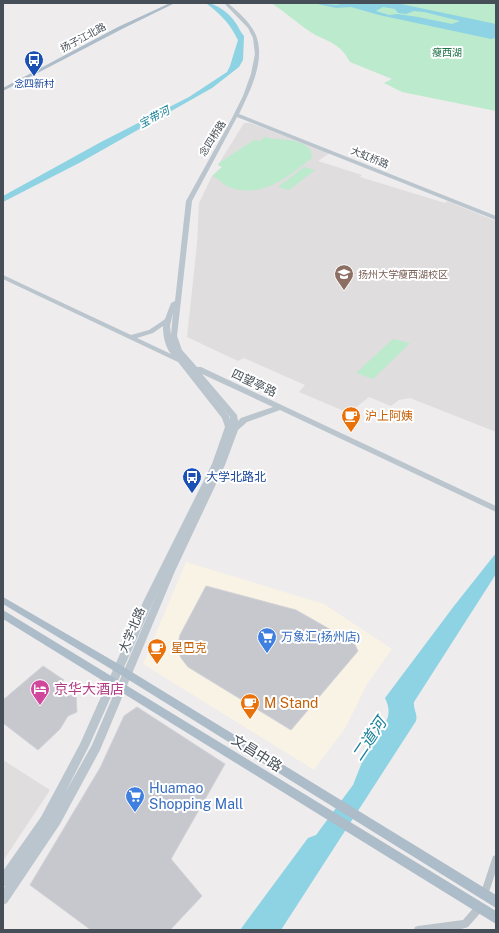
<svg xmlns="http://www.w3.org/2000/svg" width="499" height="933" font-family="'Public Sans','Noto Sans SC',sans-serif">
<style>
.commercial{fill:#f9f3e5}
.education{fill:#dfdddd}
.green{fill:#bceacd}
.water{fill:#8dd3e3;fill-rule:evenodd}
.building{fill:#c7c8ce;stroke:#d0d2d7}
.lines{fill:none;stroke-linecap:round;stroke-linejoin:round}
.street{fill:#bbc3ca;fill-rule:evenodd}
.secondary{fill:#bac5ce;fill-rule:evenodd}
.primary{fill:#adbcc9;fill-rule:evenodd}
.labels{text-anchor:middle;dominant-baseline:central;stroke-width:4;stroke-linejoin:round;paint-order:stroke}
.far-street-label{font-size:10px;fill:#464f57;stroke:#fff}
.far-park-label{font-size:10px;fill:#1e7145;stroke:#fff}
.far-transit-label{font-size:10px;fill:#164399;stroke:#fff}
.far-education-label{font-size:10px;fill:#785e54;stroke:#fff;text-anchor:start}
.far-water-label{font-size:11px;font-style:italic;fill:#188198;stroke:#fff}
.street-label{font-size:12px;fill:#464f57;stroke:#fff}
.food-label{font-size:12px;fill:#c56008;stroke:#fff;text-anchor:start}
.transit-label{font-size:12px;fill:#164399;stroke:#fff;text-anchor:start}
.shop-label{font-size:12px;fill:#366cbe;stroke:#fff;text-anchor:start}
.near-hotel-label{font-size:14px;fill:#b23c85;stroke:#fff;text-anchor:start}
.near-food-label{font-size:14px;fill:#c56008;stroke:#fff;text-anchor:start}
.near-street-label{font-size:14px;fill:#464f57;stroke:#fff}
.near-shop-label{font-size:14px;fill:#366cbe;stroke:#fff;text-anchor:start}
.near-water-label{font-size:16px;font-style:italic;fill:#188198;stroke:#fff}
</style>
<rect width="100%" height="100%" fill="#eeecec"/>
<!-- commercial -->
<polygon class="commercial" points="186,562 324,604 392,649 367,684 346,727 314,770 143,664"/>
<!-- education -->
<g class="education">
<polygon points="244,123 250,123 330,153 318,161 362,175 360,177 445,203 447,201 496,221 496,432 410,398 399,400 391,406 369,397 349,413 299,392 305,385 244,358 238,361 187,337 197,244 199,203 212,176 222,167 218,165"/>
<polygon points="3,760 50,790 3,861"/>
</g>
<!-- green -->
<g class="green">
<path d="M271 3H496V111L402 92 384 83 392 79 350 62C338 40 327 43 309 31 296 22 284 11 271 3Z"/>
<path d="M265 137C280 142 300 136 311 151L312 158C288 176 264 198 232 188 223 186 219 178 212 176L222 167 218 165 219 163 254 140 260 141Z"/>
<polygon points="304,167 315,170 289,190 278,187"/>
<polygon points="393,339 410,343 373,379 356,373"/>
</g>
<!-- water -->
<g class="water">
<path d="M206 3C216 3 229 13 235 22 239 27 240 32 244 36L243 60 239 67 212 88 81 162 3 202V196L101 142 189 97 227 72 230 66 238 40C229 22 221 15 206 3Z"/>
<path d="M313 3 337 5 343 3 401 4 496 24V38L491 39 379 15 351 7 336 8ZM383 7 395 9 398 13 406 14 414 11 424 12 460 21 452 24 418 17 397 14 389 15 376 11Z"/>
<path d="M496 553V574L414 702C413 709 418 714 416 721L281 930H240L308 838 316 835 353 785 374 732C389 724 392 712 385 698L454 606Z"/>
</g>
<!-- building -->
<g class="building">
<polygon points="206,586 296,610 354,643 358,651 291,730 188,667 181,658 177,648 180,635"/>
<polygon points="43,666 64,680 55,688 65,695 76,696 77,712 68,716 60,729 38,750 3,723 3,700"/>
<polygon points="137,707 225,764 171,859 202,896 170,930 91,930 30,885 100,768 124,716"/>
</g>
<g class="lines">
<!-- street -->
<g class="street">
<polygon points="496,855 496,871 487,898 484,899 481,898 480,895 493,856"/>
<path d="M479 904 482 905 483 908 482 911 468 927C453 933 430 930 414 930L415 927 418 926 463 920 476 905Z"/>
</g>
<!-- secondary -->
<path class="secondary" d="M224 3H228C238 12 249 21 255 33 267 59 250 91 239 114L496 216V220L237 117 192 201 177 336 182 350 197 367H201L496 506V512L280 410 247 422 238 430 225 465 175 571 100 750 60 824 7 903 3 905V889L5 886H3V871L41 817 80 744 144 600 212 464 225 427 222 418 178 362 3 279V275L131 335 149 330 161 322 165 319 171 303 175 301 186 201 231 120 243 96 251 74 255 54 253 38 248 28ZM173 313 171 335 170 326ZM163 326C163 336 165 346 171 354L137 338 153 333ZM185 362 230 417V420L229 416ZM202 374 273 407 241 418 238 421 237 415ZM158 591 92 745 65 793 89 746Z"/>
<!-- primary -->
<g class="primary">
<polygon points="170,3 175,3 122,29 3,91 3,88 118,27"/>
<polygon points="3,597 122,666 496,895 496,908 116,672 3,604"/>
<polygon points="3,610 496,911 496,924 3,619"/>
</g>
</g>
<!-- icons -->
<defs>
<symbol id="bus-pin" viewBox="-11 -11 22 30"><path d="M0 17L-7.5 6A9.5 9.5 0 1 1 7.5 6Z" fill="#1a4fb4" stroke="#fff"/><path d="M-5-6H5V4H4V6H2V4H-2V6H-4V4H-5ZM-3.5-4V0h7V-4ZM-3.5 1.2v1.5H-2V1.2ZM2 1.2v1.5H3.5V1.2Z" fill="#fff"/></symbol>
<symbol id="university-pin" viewBox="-11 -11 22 30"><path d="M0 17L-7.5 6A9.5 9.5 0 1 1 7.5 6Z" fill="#8d6e63" stroke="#fff"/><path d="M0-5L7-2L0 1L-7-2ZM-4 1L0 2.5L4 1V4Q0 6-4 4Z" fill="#fff"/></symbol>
<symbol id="cafe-pin" viewBox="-11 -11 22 30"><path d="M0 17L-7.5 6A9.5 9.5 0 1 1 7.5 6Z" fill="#e8710a" stroke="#fff"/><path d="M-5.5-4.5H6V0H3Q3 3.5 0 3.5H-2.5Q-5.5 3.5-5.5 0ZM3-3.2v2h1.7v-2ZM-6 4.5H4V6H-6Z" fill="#fff"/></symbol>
<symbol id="supermarket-pin" viewBox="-11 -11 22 30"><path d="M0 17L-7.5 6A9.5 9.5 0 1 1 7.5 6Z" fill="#3f7fe0" stroke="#fff"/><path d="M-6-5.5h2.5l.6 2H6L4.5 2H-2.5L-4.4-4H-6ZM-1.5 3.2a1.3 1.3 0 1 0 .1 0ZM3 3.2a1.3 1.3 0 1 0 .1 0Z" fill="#fff"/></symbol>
<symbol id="hotel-pin" viewBox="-11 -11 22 30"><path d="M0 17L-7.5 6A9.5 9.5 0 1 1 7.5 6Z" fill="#d1479c" stroke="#fff"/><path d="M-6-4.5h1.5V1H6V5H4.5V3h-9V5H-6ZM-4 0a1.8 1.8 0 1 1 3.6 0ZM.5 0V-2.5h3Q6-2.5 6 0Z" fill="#fff"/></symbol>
</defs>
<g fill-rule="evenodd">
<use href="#bus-pin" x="23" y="49" width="22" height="30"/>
<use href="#university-pin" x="333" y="263" width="22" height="30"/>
<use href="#cafe-pin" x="340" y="405" width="22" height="30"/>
<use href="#bus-pin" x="181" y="466" width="22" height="30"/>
<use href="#supermarket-pin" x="256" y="626" width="22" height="30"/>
<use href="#cafe-pin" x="146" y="637" width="22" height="30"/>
<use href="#hotel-pin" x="29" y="678" width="22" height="30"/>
<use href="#cafe-pin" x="239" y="692" width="22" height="30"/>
<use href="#supermarket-pin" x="124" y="785" width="22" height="30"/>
</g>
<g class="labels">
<!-- far-street labels -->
<g class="far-street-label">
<text transform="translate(83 37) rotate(-28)">扬子江北路</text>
<text transform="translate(212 138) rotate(-58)">念四桥路</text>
<text transform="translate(370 157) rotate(22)">大虹桥路</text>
</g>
<!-- far-park labels -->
<g class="far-park-label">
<text x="447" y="52">瘦西湖</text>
</g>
<!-- far-transit labels -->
<g class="far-transit-label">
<text x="34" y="83">念四新村</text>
</g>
<!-- far-education labels -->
<g class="far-education-label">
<text x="358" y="274">扬州大学瘦西湖校区</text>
</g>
<!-- far-water labels -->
<g class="far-water-label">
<text transform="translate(154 117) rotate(-28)">宝带河</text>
</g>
<!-- street labels -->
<g class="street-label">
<text transform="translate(254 383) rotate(25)">四望亭路</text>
<text transform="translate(132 630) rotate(-67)">大学北路</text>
</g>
<!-- food labels -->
<g class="food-label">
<text x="365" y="416">沪上阿姨</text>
<text x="171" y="648">星巴克</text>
</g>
<!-- transit labels -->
<g class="transit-label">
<text x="206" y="477">大学北路北</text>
</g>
<!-- shop labels -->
<g class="shop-label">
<text x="281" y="637">万象汇(扬州店)</text>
</g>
<!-- near-hotel labels -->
<g class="near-hotel-label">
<text x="54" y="689">京华大酒店</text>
</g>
<!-- near-food labels -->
<g class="near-food-label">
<text x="264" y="703">M Stand</text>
</g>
<!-- near-street labels -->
<g class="near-street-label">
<text transform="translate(257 753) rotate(32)">文昌中路</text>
</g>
<!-- near-shop labels -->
<g class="near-shop-label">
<text x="149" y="788">Huamao<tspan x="149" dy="16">Shopping Mall</tspan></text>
</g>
<!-- near-water labels -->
<g class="near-water-label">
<text transform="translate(369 739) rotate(-56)">二道河</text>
</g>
</g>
<!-- border -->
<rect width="499" height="933" fill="none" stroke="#464f57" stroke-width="8"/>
</svg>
